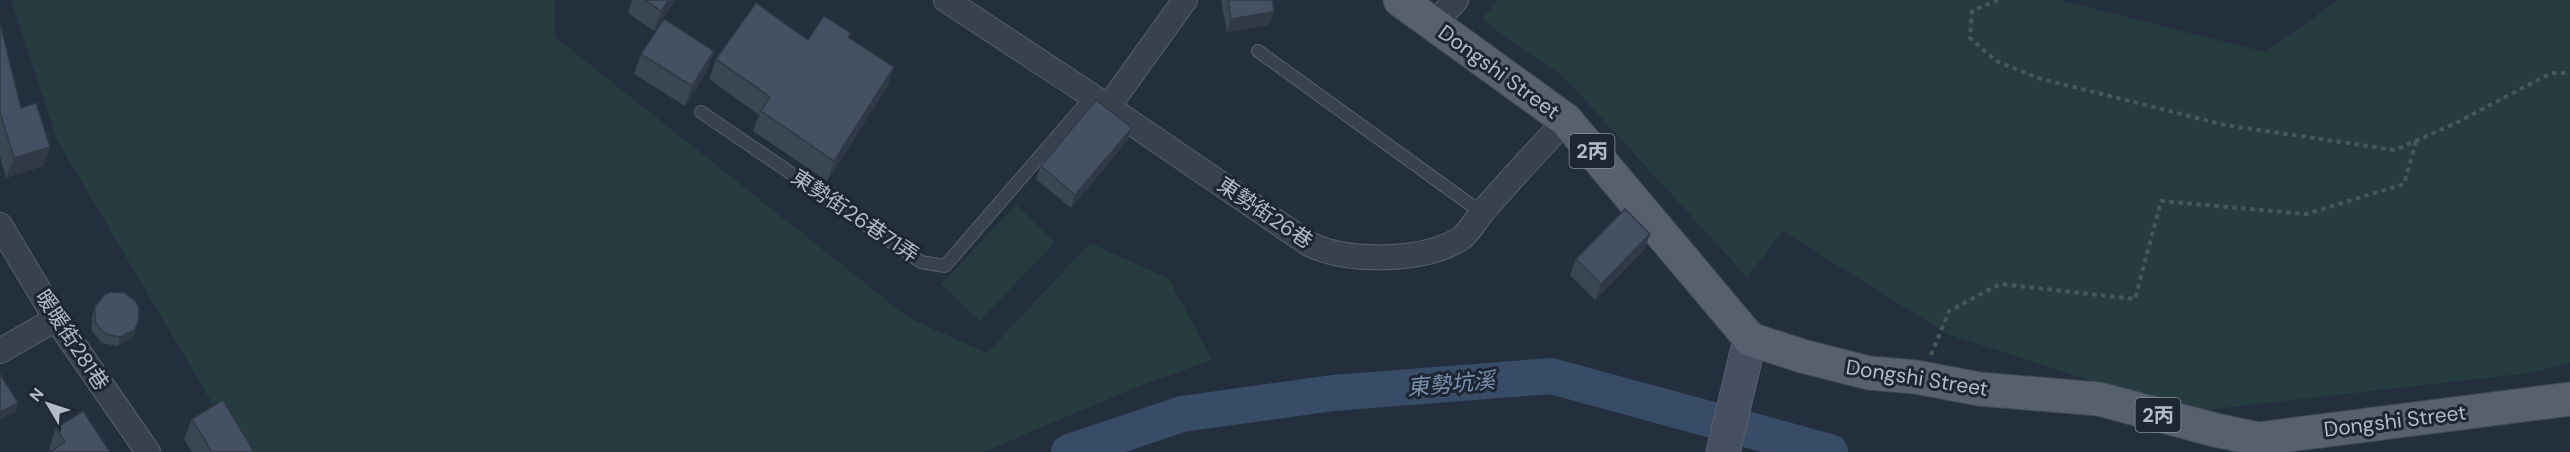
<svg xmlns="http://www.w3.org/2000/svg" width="2570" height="452" font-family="'DM Sans','Noto Sans TC',sans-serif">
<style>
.green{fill:#263c3f}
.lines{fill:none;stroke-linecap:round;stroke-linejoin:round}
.river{stroke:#394c67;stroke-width:36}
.lane-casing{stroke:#565f6c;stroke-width:14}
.street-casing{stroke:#565f6c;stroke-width:26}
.secondary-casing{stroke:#565f6c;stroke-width:35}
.primary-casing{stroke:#414a57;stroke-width:35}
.path{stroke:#44595c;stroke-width:4;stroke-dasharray:4.5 4.5;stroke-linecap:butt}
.lane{stroke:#38414e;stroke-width:12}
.street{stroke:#38414e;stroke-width:24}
.secondary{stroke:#465061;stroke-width:33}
.primary{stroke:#56606e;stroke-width:33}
.wall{fill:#3b4654}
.shaded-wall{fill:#303945}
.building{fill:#455162;stroke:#303945;stroke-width:1.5}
.labels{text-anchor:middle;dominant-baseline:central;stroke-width:6;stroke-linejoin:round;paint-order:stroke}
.shield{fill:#1d2633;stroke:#878f9c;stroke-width:1.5}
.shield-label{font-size:20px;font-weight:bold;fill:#b4bcc9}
.street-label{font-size:21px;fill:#b4bcc9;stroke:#1d2633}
.water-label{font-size:22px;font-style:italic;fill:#7c92b1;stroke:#1d2633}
</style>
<rect width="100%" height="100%" fill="#242f3e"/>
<!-- green -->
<g class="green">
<polygon points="11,0 555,0 555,37 909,318 987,353 1090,243 1169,279 1212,360 1137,387 983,452 241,452 57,140"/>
<polygon points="1498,0 2060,0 2265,52 2339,0 2570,0 2570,363 2530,373 2188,412 1947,334 1783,231 1747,277 1562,75 1515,44 1482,19"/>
<polygon points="1016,205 1055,242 980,321 941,284"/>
</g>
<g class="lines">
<!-- river -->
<polyline class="river" points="1069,452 1182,414 1333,393 1551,376 1830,452"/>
<defs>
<g id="lane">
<polyline points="1258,51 1482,213"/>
<polyline points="701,112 921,262 945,266 1092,96"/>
</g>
<g id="street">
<path d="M946 0 1092 96 1309 244C1348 263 1423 262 1460 239 1469 233 1476 220 1483 211 1510 180 1538 150 1566 120"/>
<polyline points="1434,24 1456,0"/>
<polyline points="1108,107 1185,0"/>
<polyline points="0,225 56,319 148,452"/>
<polyline points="0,351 56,319"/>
</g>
<polyline id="secondary" points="1723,452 1750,339"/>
<polyline id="primary" points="1400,0 1566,120 1750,339 1802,356 1869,373 1916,377 1979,389 2099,399 2215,430 2258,439 2570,399"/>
</defs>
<!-- lane casing -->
<use href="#lane" class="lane-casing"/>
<!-- street casing -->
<use href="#street" class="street-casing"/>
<!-- secondary casing -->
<use href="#secondary" class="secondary-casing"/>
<!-- primary casing -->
<use href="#primary" class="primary-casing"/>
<!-- path -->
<g class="path">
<polyline points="1998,0 1972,11 1970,38 1996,61 2038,78 2225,125 2395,150 2454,124 2551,73 2570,73"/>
<polyline points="1931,355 1949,311 2000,284 2135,299 2161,201 2306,214 2404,184 2416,141"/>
</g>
<!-- lane -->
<use href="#lane" class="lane"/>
<!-- street -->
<use href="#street" class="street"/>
<!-- secondary -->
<use href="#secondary" class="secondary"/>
<!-- primary -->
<use href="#primary" class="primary"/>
</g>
<!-- wall -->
<g class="wall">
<polygon points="632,0 675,0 654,31 628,13"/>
<polygon points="1221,0 1272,0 1274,12 1269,25 1227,32"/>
<polygon points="0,23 21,108 50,147 43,166 6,178 0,156"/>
<polygon points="851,33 849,38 894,67 887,87 827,181 753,131 759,115 709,79 716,59 808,40"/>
<polygon points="641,54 707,71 685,106 634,74"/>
<polygon points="1127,141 1071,208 1036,179 1041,166"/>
<polygon points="1650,234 1644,250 1595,300 1570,275 1576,259"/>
<polygon points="95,307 135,332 131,339 117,346 102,343 92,331 92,316"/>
<polygon points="192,419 254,452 192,452 184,439"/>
<polygon points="56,428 110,452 51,451 49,448"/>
</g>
<!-- shaded-wall -->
<g class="shaded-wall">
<polygon points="669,0 675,0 654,31 661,11"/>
<polygon points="1274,12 1269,25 1227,32 1231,19"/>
<polygon points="714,51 707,71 685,106 692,86"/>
<polygon points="894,67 887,87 827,181 834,161"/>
<polygon points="1132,128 1127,141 1071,208 1075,195"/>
<polygon points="50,147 43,166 6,178 14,158"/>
<polygon points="1650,234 1644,250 1595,300 1601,284"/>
<polygon points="138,323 135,332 131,339 117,346 120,337"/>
<polygon points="18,403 15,412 0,420 0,412"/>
</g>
<!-- building -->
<g class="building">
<polygon points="645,0 669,0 661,11"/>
<polygon points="1228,0 1272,0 1274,12 1231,19"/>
<polygon points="756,3 808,40 824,16 851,33 848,37 894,67 834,161 761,111 770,97 716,59"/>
<polygon points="664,19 714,51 692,86 641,54"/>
<polygon points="0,23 21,108 36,103 50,147 14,158 0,112"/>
<polygon points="1096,100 1132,128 1075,195 1041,166"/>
<polygon points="1625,209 1650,234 1601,284 1576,259"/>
<polygon points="111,292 125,293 136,302 139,309 138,323 134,330 120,337 105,334 95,322 95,307 104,295"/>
<polygon points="0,374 18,403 0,412"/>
<polygon points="223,400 254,452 212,452 192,419"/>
<polygon points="83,411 110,452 50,452 65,442 56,428"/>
</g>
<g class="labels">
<!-- shield labels -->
<g class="shield">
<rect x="1569.5" y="134" width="45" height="34" rx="4.5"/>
<rect x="2135.5" y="398" width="45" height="34" rx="4.5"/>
</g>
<g class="shield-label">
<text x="1592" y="151">2丙</text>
<text x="2158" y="415">2丙</text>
</g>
<!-- street labels -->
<g class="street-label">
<text transform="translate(1499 72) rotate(36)">Dongshi Street</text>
<text transform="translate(1265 213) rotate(34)">東勢街26巷</text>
<text transform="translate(855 216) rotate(34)">東勢街26巷71弄</text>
<text transform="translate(72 340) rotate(57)">暖暖街281巷</text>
<text transform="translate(1917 378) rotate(9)">Dongshi Street</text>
<text transform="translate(2395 421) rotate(-7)">Dongshi Street</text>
</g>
<!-- water labels -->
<g class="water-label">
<text transform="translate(1451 384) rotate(-5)">東勢坑溪</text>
</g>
</g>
<!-- north arrow -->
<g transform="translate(48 404) rotate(309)" stroke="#1d2633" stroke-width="4.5" paint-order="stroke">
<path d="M0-4.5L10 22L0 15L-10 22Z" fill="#b4bcc9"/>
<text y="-9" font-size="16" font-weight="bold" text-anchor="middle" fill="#b4bcc9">N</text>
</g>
</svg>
